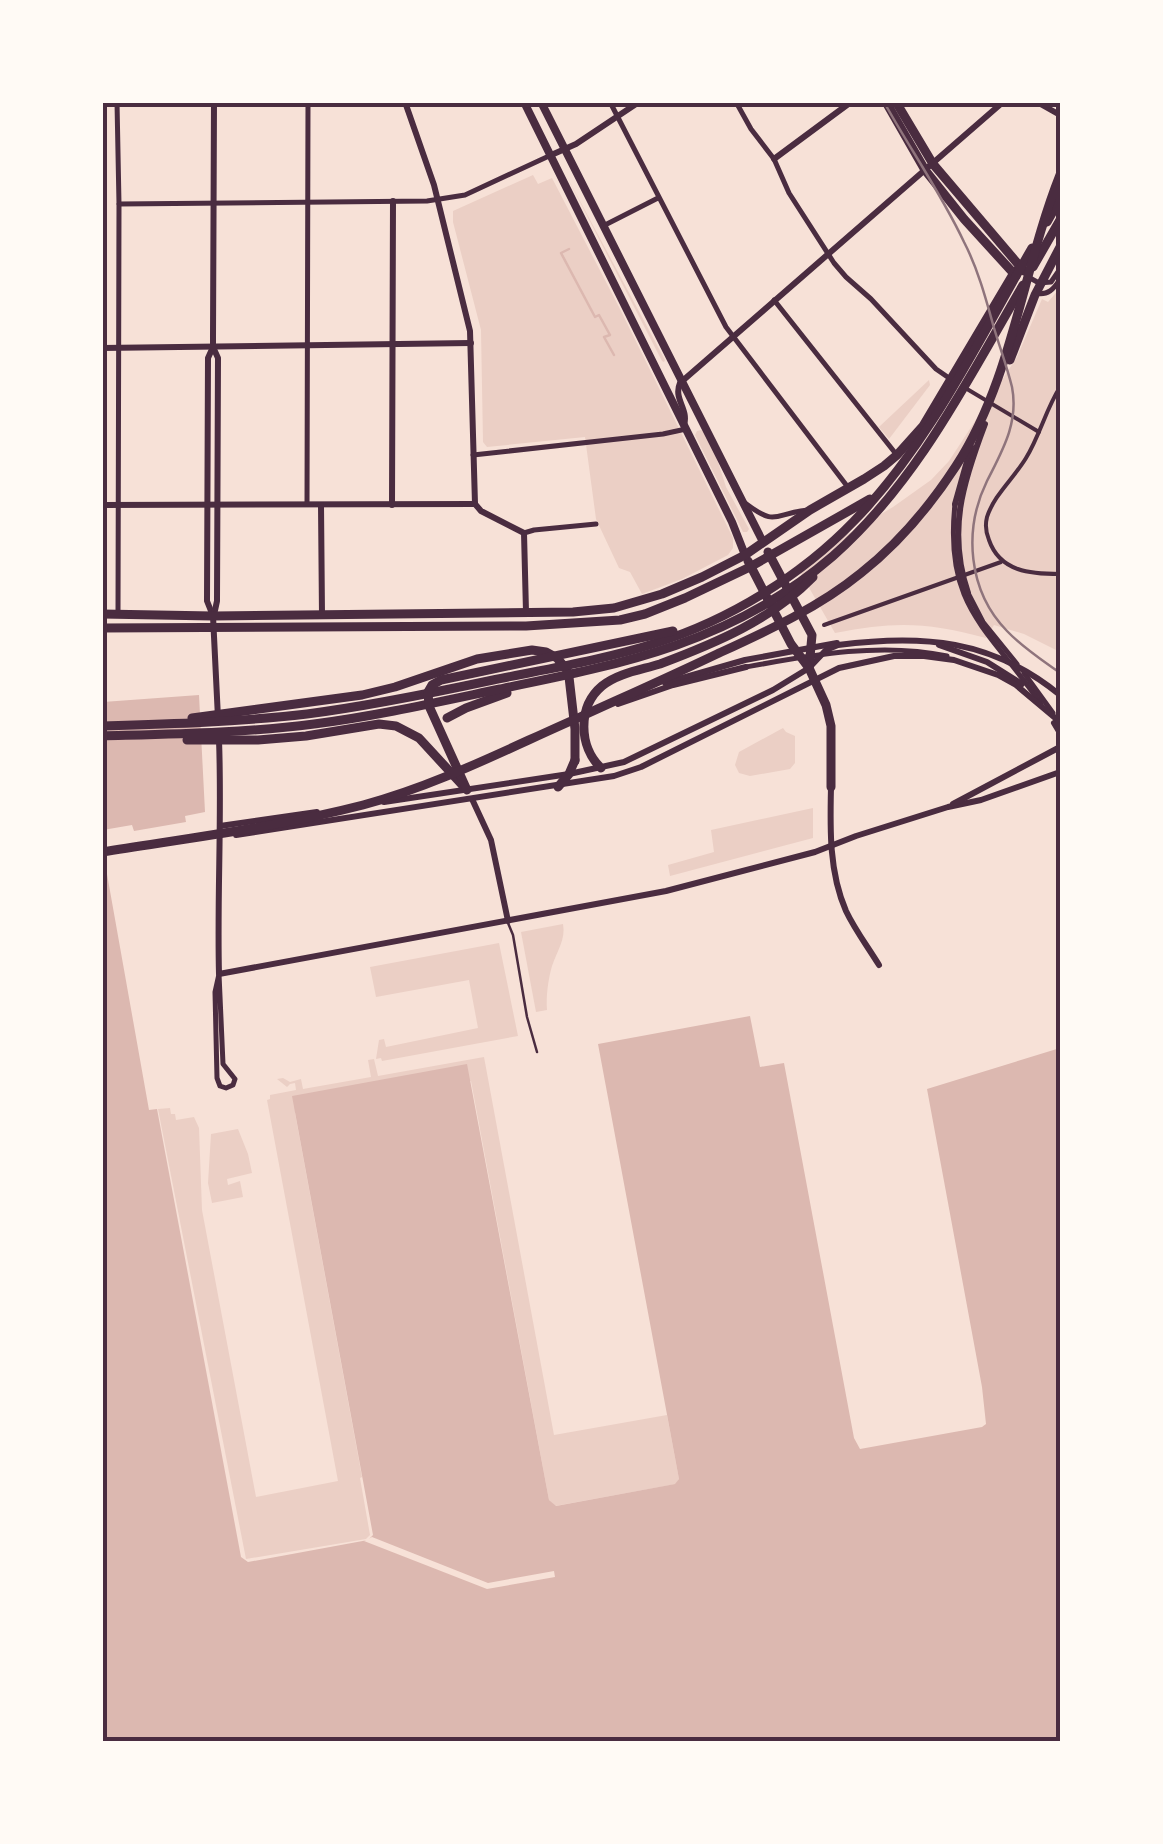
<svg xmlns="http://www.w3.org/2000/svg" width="1163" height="1844" font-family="Arial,sans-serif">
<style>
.green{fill:#ebcfc5}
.water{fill:#dcb8b0}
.pier{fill:#f7e1d7}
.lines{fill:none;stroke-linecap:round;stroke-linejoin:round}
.stream{stroke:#dcb8b0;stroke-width:2.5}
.service{stroke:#4a2c40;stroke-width:2.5}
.pedestrian{stroke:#4a2c40;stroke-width:4}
.minor{stroke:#4a2c40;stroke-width:5}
.tertiary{stroke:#4a2c40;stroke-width:6}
.primary{stroke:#4a2c40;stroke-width:8}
.trunk{stroke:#4a2c40;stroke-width:9}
.motorway{stroke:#4a2c40;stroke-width:9}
.tram{stroke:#8f747c;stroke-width:2.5}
.neatline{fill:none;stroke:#4a2c40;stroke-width:4}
</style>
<rect width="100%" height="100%" fill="#f7e1d7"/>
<!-- green -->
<g class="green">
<polygon points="565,173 665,360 664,362 662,361"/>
<polygon points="533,175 538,184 552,178 619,307 733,538 733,548 728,555 682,579 642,594 630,572 619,568 596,519 585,437 487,447 483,442 481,330 453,222 453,211"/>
<path d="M1060 288V652L1024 634 994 625 986 638C927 622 895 621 835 633L796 565 893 507 931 480 949 461 1017 357 1042 299 1048 302Z"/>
<polygon points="929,380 930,385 889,439 879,427"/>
<polygon points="701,430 705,432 716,456 726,487 749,529 747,532 743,532 695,435 697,431"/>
<polygon points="783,728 786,732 795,736 795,763 790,769 750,776 739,773 735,765 739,752"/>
<polygon points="813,808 813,838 670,876 668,865 714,852 711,830"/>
<path d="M563 924C566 939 557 951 552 966 548 980 546 996 547 1010L536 1012 521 932Z"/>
<polygon points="499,943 518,1036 382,1061 381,1058 376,1059 379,1040 384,1039 386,1047 478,1028 469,980 376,997 370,967"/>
<polygon points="484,1057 554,1435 667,1415 679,1479 676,1484 555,1506 549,1500 471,1081 305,1110 295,1113 362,1477 360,1478 370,1535 366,1539 246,1559 158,1109 170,1108 171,1114 175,1114 176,1120 194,1117 199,1128 202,1210 256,1497 338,1481 267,1100 270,1099 270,1095 296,1090 295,1083 290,1084 287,1087 277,1079 283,1078 290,1082 301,1079 303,1089 371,1077 368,1060 374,1059 378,1076"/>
<polygon points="238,1129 248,1154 252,1173 227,1179 228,1185 240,1181 243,1197 212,1203 208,1183 211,1134"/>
</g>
<!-- water -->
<g class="water">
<polygon points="199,695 205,812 185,816 186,822 134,831 132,825 103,830 103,702"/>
<polygon points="102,846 149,1110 157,1109 241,1557 248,1562 368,1540 373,1535 292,1096 467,1064 549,1500 556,1506 675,1484 679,1479 598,1044 750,1016 760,1067 784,1063 854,1438 860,1449 982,1427 986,1424 982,1387 927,1089 1060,1048 1060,1741 103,1741"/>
</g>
<!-- pier -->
<polygon class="pier" points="372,1537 488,1583 554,1571 555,1577 487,1589 364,1541"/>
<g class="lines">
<!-- stream -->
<polyline class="stream" points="569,249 561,253 595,317 599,315 610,335 604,337 614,355"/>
<!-- service -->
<polyline class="service" points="508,923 513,935 527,1017 537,1052"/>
<!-- pedestrian -->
<g class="pedestrian">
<path d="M1060 387C1046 409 1040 435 1026 458 1014 478 994 495 987 517 985 525 986 533 989 540 1000 572 1031 574 1060 574"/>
<polyline points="967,389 1039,432"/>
<polyline points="824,625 1001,562"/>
</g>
<!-- minor -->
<g class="minor">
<polyline points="117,102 119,204 118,614"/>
<polyline points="610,102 726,327 847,486"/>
<polyline points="736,102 751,129 774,159 789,193 834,263 846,277 871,299 936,369 949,378"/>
<polyline points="119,204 427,201 465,195 549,156"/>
<polyline points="603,226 658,198"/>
<polyline points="1030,278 1039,283 1051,282 1060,269"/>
<path d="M1035 293C1048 296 1054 289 1060 279"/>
<polyline points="774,300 896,454"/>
<polyline points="473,455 663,434 686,429"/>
<path d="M745 503C778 528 773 513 808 510"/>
<polyline points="307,504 308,102"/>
<path d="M955 504C944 608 988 627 1041 704"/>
<polyline points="524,533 534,530 596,524"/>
<polyline points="968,593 983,622 1017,664"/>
<path d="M746 667C812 655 881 642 947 656"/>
<polyline points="1024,673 1053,713"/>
<polygon points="219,974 223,1064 235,1079 233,1085 226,1088 220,1086 217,1078 215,992"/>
</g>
<!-- tertiary -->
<g class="tertiary">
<polyline points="405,102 434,185 470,331 475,504"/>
<polyline points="1037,102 1060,115"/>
<polyline points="549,156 576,144 639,102"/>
<polyline points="774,159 851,102"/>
<polyline points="213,347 208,358 207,601 213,616 218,718"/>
<polyline points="102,348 471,343"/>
<path d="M684 425C689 409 673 399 680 383L1003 102"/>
<polyline points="475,504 481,511 524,533 526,612"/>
<polyline points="955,504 971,447"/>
<polyline points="102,505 475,504"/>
<polyline points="321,505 322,615"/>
<polyline points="392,505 393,201"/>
<path d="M968 593C947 531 963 482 985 424"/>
<polyline points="214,615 217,601 218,358 213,347 213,337 214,102"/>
<polyline points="939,645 987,662 1022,684"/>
<polyline points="665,683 745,660 837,643"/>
<polyline points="618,704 673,685 746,667"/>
<polyline points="1054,723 1060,733"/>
<path d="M219 740C222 818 217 896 219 974L666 891 815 852 856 836 948 807 981 800 1060 772"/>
<path d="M831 787C830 829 829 872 846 911 855 930 868 947 879 965"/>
<polyline points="472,799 491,840 508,921"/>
<path d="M384 802 569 774 624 762 773 690 809 668 826 650 838 645C922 634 992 639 1060 695"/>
<polyline points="953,804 1060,747"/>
<polyline points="220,826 317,812"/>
<polyline points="236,835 614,776 641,767 839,668 894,656 924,656 954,660 998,675 1016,685 1060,722"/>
</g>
<!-- primary -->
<g class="primary">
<polyline points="524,102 732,522 745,555"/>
<polyline points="541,102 763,542"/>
</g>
<!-- trunk -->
<g class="trunk">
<polyline points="886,102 925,170 964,219 1016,276"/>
<polyline points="896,102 933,164 1024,271"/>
<polyline points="768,552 812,635 809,668"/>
<polyline points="748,561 791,644 809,668 826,705 831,726 831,787"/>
<polyline points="102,614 213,616 573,612 614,608 662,594 702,577 745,555 810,510 864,479 884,466 897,455 923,426 1015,271"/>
<polyline points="102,628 526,626 620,620 645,614 685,598 750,567 870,499"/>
</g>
<!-- motorway -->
<g class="motorway">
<polyline points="1047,222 1060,199"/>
<polyline points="1033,267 1060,220"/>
<polyline points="1010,360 1035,295 1060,247"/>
<polyline points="192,718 362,695 395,687 477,659 532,650 546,652 557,658 567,670 569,677 575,729 575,761"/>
<polyline points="447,718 466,708 507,693"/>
<path d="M102 726C171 724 239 722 307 714 369 706 432 693 493 680 547 669 603 660 656 643 729 620 801 576 854 521 930 443 978 341 1032 248"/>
<path d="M102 736C173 734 244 733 314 724 376 716 438 702 500 689 623 664 734 642 833 556 917 482 967 381 1023 285"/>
<polyline points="187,740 258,740 306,736 379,724 396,726 419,738 465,788"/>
<path d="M601 768C579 747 577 707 602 686 618 673 641 670 660 664 716 643 771 620 813 577"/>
<polyline points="558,787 569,774 575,760"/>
<polyline points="467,790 429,706 428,692 432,685 441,680 673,631"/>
<path d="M102 852C189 838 278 827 363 805 438 785 509 748 580 717 626 696 671 676 717 654 767 631 818 608 861 573 899 543 930 506 956 466 1013 378 1022 271 1060 175"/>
</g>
<!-- tram -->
<path class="tram" d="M884 102C910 149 941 193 964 242 978 269 986 299 994 328 1000 348 1007 367 1012 387 1019 423 1002 451 987 481 963 530 968 591 1007 631 1022 647 1042 660 1060 673"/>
</g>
<!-- border -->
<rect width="1163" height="1844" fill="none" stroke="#fffaf5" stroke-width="210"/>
<rect x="105" y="105" width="953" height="1634" class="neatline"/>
</svg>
